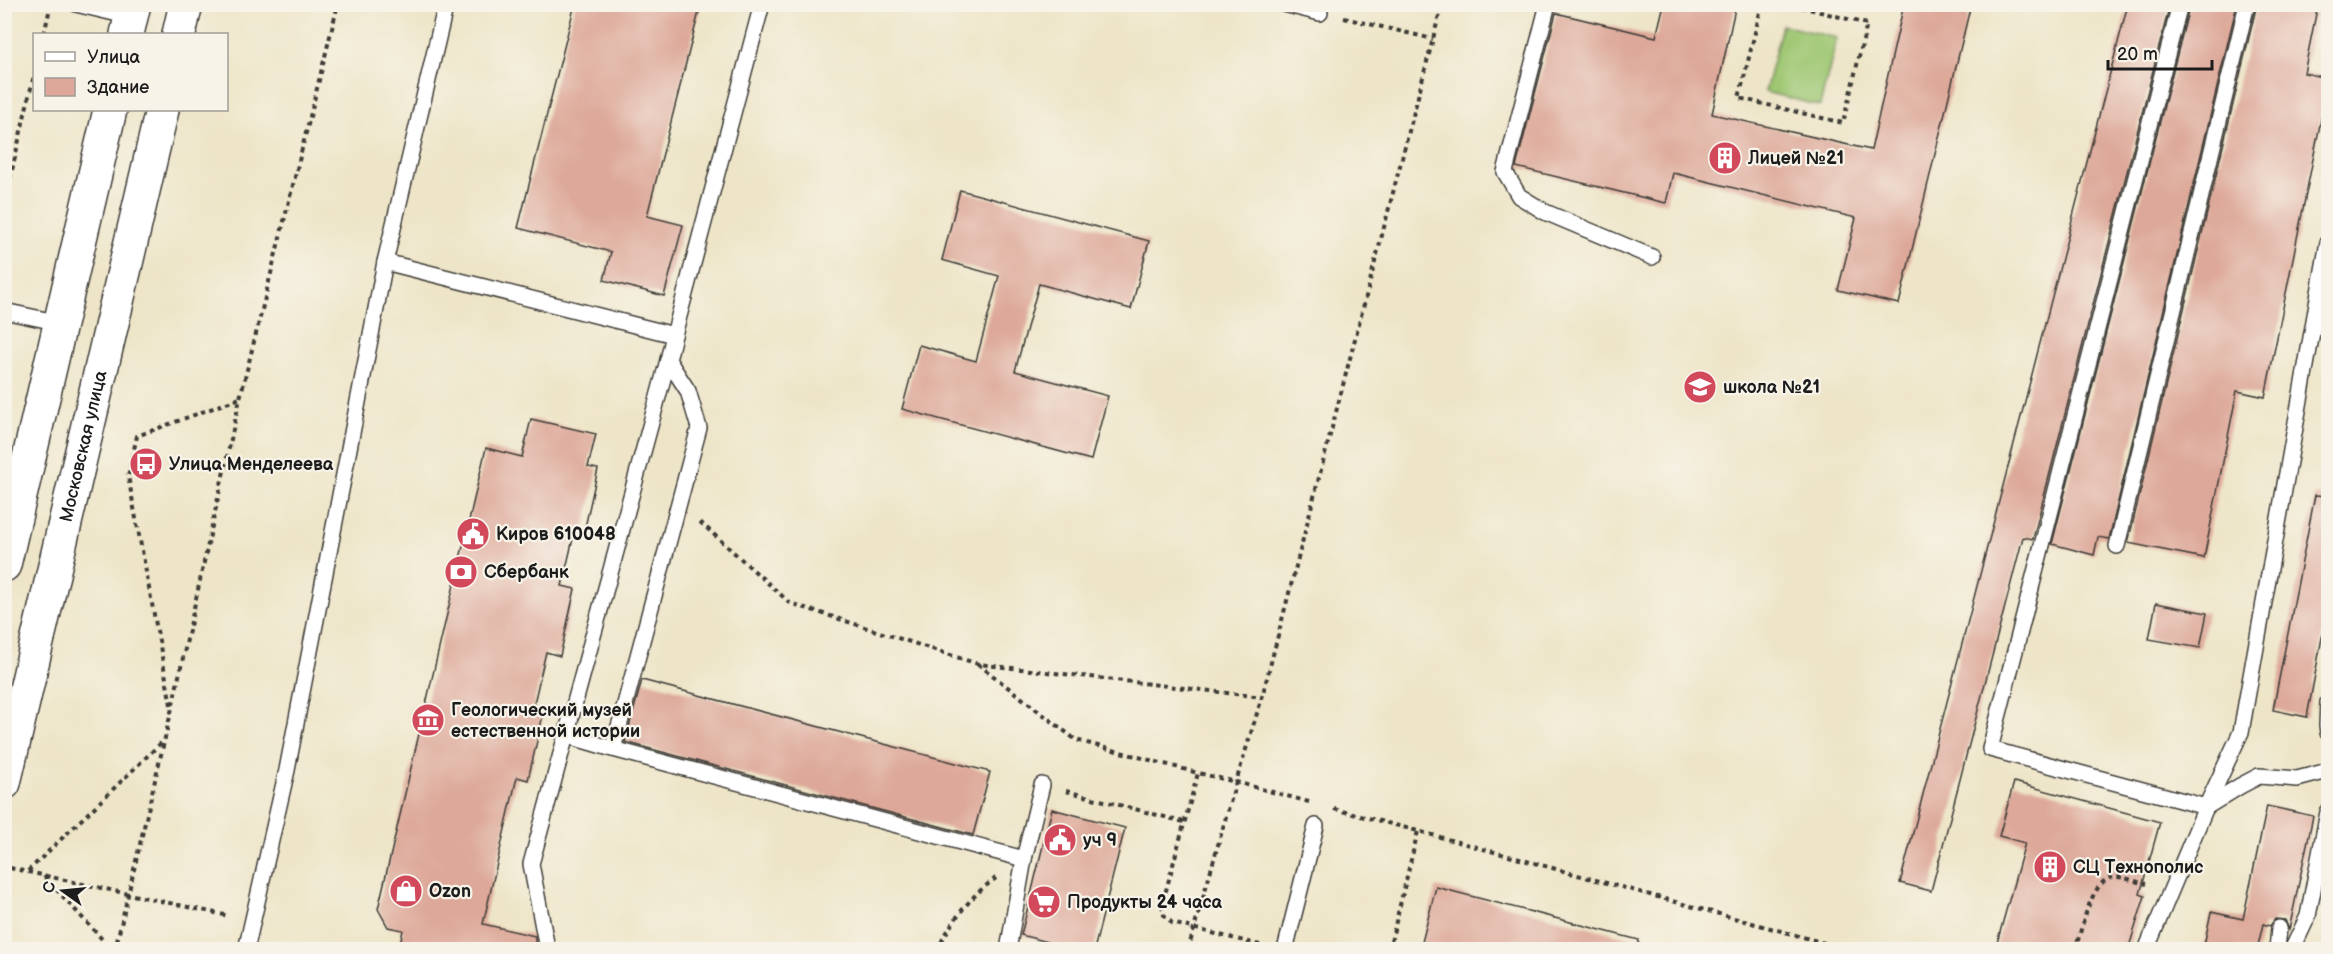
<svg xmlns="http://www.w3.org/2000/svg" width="2333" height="954" font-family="'Balsamiq Sans',sans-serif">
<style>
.green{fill:#9fc773;stroke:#5e7248;stroke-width:1.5}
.building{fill:#dda899}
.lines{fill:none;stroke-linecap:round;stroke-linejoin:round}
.service-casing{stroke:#3c3a36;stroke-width:18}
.secondary-casing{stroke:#3c3a36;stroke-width:36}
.path{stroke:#3c3a36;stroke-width:4;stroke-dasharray:4.5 4.5;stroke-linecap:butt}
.service{stroke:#fff;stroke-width:15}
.secondary{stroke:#fff;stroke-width:33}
.labels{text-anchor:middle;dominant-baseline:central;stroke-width:4.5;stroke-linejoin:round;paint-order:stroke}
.poi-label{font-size:18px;font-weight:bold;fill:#1c1c1c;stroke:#f7f3e8;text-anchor:start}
.street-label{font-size:18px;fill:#1c1c1c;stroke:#f7f3e8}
</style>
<rect width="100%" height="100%" fill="#f7f3e8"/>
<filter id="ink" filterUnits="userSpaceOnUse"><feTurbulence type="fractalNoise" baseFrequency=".0167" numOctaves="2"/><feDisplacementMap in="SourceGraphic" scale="12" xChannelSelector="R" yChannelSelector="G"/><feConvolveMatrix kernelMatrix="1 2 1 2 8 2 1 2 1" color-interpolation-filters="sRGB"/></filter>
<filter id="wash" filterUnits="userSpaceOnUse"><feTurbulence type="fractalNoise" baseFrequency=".008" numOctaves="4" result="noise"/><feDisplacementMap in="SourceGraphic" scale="24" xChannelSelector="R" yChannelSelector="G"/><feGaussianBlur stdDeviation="1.35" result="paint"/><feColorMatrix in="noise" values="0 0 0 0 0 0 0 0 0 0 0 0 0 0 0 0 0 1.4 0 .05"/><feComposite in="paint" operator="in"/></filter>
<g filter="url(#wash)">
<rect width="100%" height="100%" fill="#eee5c8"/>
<!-- green -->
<polygon class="green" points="1782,25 1837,38 1820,106 1765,92"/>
<g id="blocks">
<!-- building -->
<g class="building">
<polygon points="575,4 701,4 647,216 683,225 664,296 604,280 611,252 518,228"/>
<polygon points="1664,4 1736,4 1712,114 1871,150 1904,4 1971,4 1899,304 1838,290 1856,218 1673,173 1666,203 1516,167 1556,13 1656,37"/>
<polygon points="2128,4 2170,4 2033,539 2023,537 1931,891 1900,883"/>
<polygon points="2190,4 2237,4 2109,539 2098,537 2094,555 2052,544"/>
<polygon points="2257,4 2318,4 2304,73 2328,78 2328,85 2265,397 2237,391 2204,558 2128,543"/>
<polygon points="960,190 1149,241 1131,309 1039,284 1015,371 1108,396 1091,460 902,409 919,345 976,361 999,276 942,260"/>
<polygon points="531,419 596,434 588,467 598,469 584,532 575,530 562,586 575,589 560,656 546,652 532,712 543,715 528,780 517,777 483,924 535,936 535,950 399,950 403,930 388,927 378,909 486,448 522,457"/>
<polygon points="2315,495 2328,496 2328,606 2307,717 2273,710"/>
<polygon points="2156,603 2207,613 2200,648 2149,639"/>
<polygon points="642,680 990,772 973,835 625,742"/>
<polygon points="2014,782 2160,822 2140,894 2145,896 2128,950 1995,950 2025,843 1999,836"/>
<polygon points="2267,806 2313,816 2289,930 2285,920 2275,919 2270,926 2263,924 2257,950 2203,950 2211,912 2243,919"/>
<polygon points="1052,809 1125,828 1094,950 1077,950 1021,935"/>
<polygon points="1436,887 1639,940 1638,950 1420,950"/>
</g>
</g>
</g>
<g filter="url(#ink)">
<use href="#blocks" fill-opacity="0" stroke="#3c3a36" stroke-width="1.5"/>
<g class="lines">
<defs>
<g id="service">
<polyline points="76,4 131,17"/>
<polyline points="1284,4 1320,13"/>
<polyline points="1548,4 1505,172 1519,196 1545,212 1652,257"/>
<polyline points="2180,4 1990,749 2206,807 2240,786 2259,776 2297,779 2328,771"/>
<polyline points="385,262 674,335 668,360 688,391 699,428 613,749 1024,859"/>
<polyline points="4,311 60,323"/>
<polyline points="674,335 762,4"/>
<polyline points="2117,546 2247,4"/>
<polyline points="2328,702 2327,725 2328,733"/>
<polyline points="565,735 613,749"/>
<polyline points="246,950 287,770 385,262 446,4"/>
<polyline points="544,950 546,943 531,864 668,360"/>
<polyline points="1008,950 1024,859 1042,785"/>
<polyline points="1285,950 1316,826"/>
<polyline points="2146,950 2206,807 2241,732 2328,242"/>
<polyline points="2277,950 2279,928"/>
<polyline points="2292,950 2308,916 2328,812"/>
</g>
<g id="secondary">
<polyline points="127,34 134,4"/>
<polyline points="179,34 186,4"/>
<polyline points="4,565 110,110"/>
<path id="s1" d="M4 783 162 110"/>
</g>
</defs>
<!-- service casing -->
<use href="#service" class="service-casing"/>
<!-- secondary casing -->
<use href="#secondary" class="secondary-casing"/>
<!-- path -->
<g class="path">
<polyline points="1762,4 1739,98 1843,123 1867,24 1790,4"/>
<polyline points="1344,18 1433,39"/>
<polyline points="44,34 50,8"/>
<polyline points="4,205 34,75"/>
<polyline points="700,522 790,603 978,664 1262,697"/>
<polyline points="978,664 1076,740 1198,773 1162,905 1164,915 1172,923 1260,945"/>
<polyline points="171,705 128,476 137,436 240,398"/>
<polyline points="1066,791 1184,822"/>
<polyline points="1309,802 1236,782 1262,697 1442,4"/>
<polyline points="1334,809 1418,831"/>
<polyline points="10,868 229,916"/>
<polyline points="28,871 163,741"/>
<polyline points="44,876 112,950"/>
<polyline points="115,950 172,708 240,398 338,4"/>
<path d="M937 950C952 921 969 897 996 878"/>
<polyline points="1188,950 1236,782 1198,773"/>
<polyline points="1389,950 1418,831 1850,950"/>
<path d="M2075 950C2082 930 2090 881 2113 877 2123 876 2136 882 2146 884"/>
</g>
<!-- service -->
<use href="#service" class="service"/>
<!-- secondary -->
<use href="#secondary" class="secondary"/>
</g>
</g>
<!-- icons -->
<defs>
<symbol id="building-disc" viewBox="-11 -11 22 22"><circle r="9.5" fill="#d1495b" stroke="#f7f3e8"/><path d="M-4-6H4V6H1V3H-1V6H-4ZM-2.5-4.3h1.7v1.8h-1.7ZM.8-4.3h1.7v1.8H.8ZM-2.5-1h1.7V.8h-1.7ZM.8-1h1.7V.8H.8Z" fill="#fff"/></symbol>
<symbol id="school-disc" viewBox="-11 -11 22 22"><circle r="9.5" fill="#d1495b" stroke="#f7f3e8"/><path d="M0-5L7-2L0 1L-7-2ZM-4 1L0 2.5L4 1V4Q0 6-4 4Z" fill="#fff"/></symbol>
<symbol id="bus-disc" viewBox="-11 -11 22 22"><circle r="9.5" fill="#d1495b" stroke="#f7f3e8"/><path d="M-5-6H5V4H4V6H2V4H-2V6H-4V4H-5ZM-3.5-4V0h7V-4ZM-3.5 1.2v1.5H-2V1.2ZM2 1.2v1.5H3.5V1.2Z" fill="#fff"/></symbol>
<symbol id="civic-disc" viewBox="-11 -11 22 22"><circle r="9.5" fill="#d1495b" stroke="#f7f3e8"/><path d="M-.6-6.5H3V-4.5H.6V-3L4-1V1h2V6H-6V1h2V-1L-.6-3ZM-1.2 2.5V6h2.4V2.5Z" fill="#fff"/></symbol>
<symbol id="bank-disc" viewBox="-11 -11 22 22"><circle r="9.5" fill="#d1495b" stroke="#f7f3e8"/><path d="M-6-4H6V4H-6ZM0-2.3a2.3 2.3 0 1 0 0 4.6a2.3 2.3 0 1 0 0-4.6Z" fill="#fff"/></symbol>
<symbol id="museum-disc" viewBox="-11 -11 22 22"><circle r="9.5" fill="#d1495b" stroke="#f7f3e8"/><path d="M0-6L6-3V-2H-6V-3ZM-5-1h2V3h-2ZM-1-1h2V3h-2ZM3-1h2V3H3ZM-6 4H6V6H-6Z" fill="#fff"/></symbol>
<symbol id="shop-disc" viewBox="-11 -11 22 22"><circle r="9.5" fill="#d1495b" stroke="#f7f3e8"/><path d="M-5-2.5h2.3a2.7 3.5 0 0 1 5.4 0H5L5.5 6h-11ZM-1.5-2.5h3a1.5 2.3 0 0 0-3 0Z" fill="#fff"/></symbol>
<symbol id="supermarket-disc" viewBox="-11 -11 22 22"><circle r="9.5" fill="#d1495b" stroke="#f7f3e8"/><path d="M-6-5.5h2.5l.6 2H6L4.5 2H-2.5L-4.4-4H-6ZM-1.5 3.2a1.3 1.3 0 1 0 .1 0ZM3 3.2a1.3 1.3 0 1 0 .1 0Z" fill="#fff"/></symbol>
</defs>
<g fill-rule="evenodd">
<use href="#building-disc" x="1706" y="139" width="38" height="38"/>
<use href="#school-disc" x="1681" y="368" width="38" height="38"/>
<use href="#bus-disc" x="127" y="445" width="38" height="38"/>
<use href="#civic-disc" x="454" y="515" width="38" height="38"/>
<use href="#bank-disc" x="442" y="553" width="38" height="38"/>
<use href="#museum-disc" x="409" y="701" width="38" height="38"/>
<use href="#civic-disc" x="1041" y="821" width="38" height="38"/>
<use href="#building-disc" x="2031" y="848" width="38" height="38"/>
<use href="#shop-disc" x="387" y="872" width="38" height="38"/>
<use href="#supermarket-disc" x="1025" y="883" width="38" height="38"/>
</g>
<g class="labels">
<!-- poi labels -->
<g class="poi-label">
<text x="1748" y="158">Лицей №21</text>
<text x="1723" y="387">школа №21</text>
<text x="169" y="464">Улица Менделеева</text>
<text x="496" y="534">Киров 610048</text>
<text x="484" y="572">Сбербанк</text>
<text x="451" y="710">Геологический музей<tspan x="451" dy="21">естественной истории</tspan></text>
<text x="1083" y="840">уч 9</text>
<text x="2073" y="867">СЦ Технополис</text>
<text x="429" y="891">Ozon</text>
<text x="1067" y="902">Продукты 24 часа</text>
</g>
<!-- street labels -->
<g class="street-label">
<text stroke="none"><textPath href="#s1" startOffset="346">Московская улица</textPath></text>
</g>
</g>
<!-- margin -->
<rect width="2333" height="954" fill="none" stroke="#f7f3e8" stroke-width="24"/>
<!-- legend -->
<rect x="33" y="33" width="195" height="78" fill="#f7f3e8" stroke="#9f9d96" stroke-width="1.5"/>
<rect x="45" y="52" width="30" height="9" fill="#ffffff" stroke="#9f9d96" stroke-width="1.5"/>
<text x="87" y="63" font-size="18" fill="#1c1c1c">Улица</text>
<rect x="45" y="78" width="30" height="18" fill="#dda899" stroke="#9f9d96" stroke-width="1.5"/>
<text x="87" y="93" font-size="18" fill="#1c1c1c">Здание</text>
<!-- north arrow -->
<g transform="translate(63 891) rotate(285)" stroke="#f7f3e8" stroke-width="4.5" paint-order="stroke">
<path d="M0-4.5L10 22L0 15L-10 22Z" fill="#1c1c1c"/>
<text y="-9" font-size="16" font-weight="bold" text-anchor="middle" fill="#1c1c1c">С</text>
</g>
<!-- scale -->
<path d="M2108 60v9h104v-9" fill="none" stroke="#1c1c1c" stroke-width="3"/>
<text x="2117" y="60" font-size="18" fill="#1c1c1c" stroke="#f7f3e8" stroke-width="4.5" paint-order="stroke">20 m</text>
</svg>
